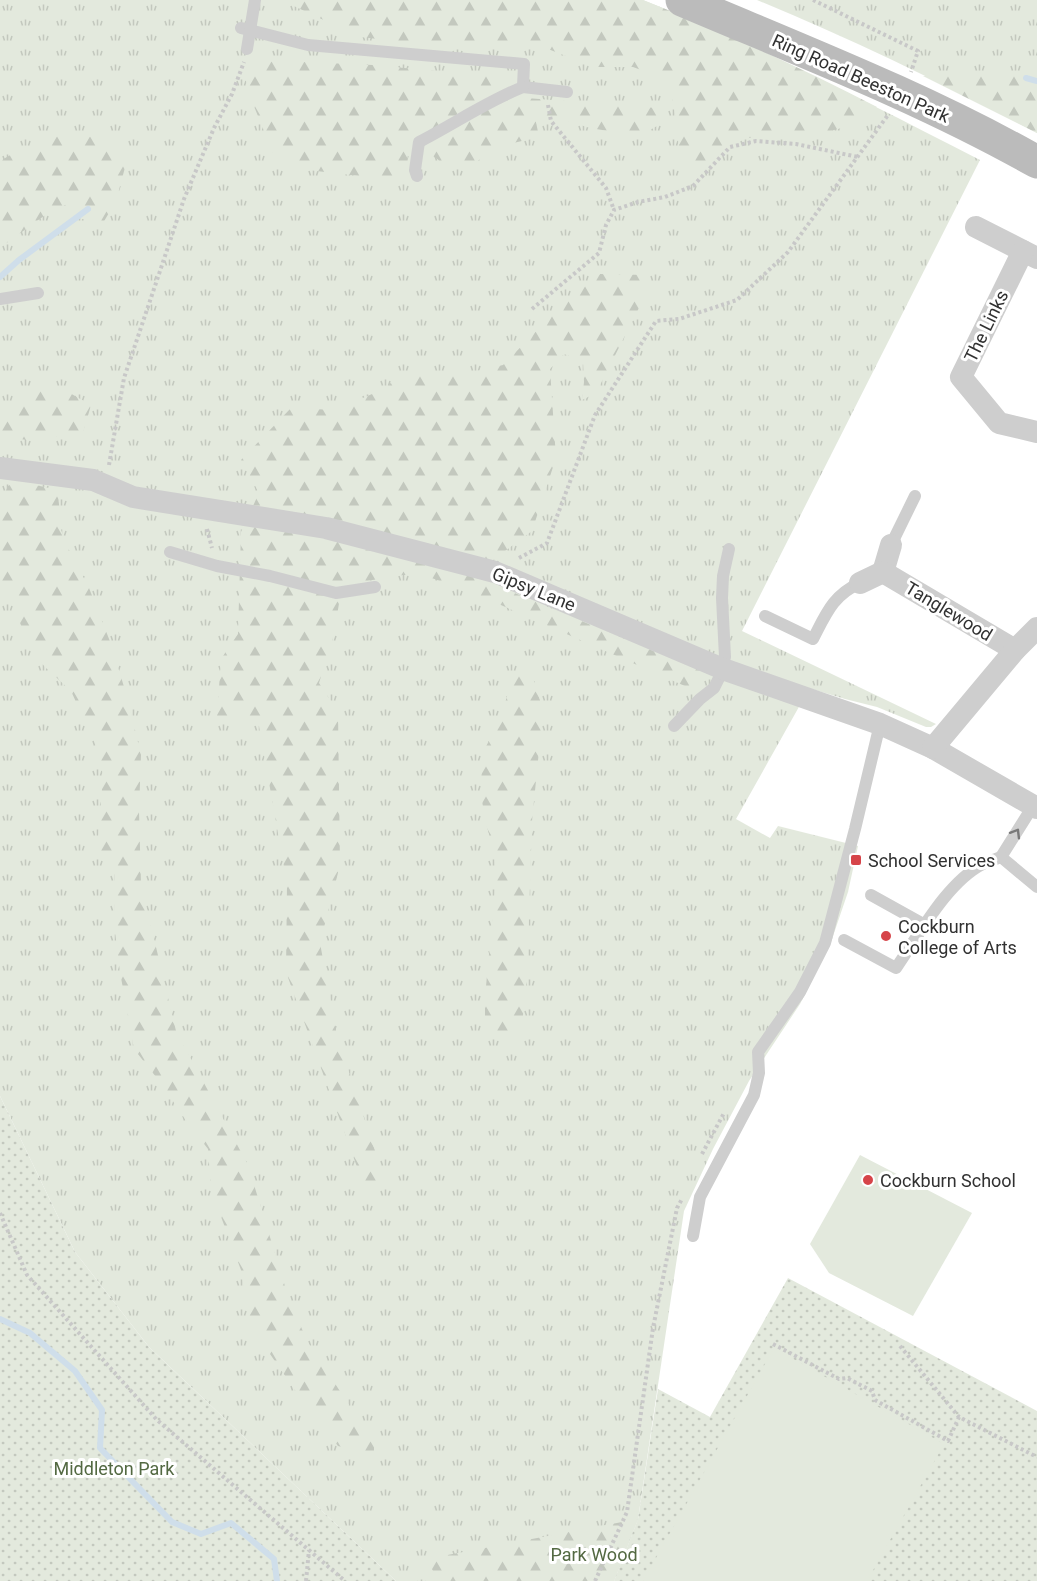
<svg xmlns="http://www.w3.org/2000/svg" width="1037" height="1581" font-family="Roboto,sans-serif">
<style>
.grass{fill:url(#grass-tufts)}
.forest{fill:url(#forest-firs)}
.park{fill:url(#park-dots)}
.pitch{fill:#e3e9dd}
.lines{fill:none;stroke-linecap:round;stroke-linejoin:round}
.stream{stroke:#cfdeea;stroke-width:6}
.path{stroke:#c8c8c8;stroke-width:4;stroke-dasharray:3 3;stroke-linecap:butt}
.lane{stroke:#cecece;stroke-width:12}
.street{stroke:#cecece;stroke-width:22}
.secondary{stroke:#bbb;stroke-width:33}
.oneway{stroke:#787878}
.poi-dot{fill:#d64449;stroke:#fff;stroke-width:2}
.labels{text-anchor:middle;dominant-baseline:central;stroke-width:6;stroke-linejoin:round;paint-order:stroke}
.street-label{font-size:18px;fill:#313131;stroke:#fff}
.poi-label{font-size:18px;fill:#313131;stroke:#fff;text-anchor:start}
.park-label{font-size:18px;fill:#536942;stroke:#fff}
</style>
<defs>
<pattern id="grass-tufts" width="24" height="20" patternUnits="userSpaceOnUse" patternTransform="scale(1.5)"><rect width="24" height="20" fill="#e3e9dd"/><path d="M3 7l-1-3M5 7V3M7 7l1-3M15 17l-1-3M17 17v-4M19 17l1-3" fill="none" stroke="#c3c8be"/></pattern>
<pattern id="forest-firs" width="22" height="20" patternUnits="userSpaceOnUse" patternTransform="scale(1.5)"><rect width="22" height="20" fill="#e3e9dd"/><path d="M5 1l3.5 6h-7zM16 11l3.5 6h-7z" fill="#c3c8be"/></pattern>
<pattern id="park-dots" width="8" height="8" patternUnits="userSpaceOnUse" patternTransform="scale(1.5)"><rect width="8" height="8" fill="#e3e9dd"/><path d="M2 2h.1M6 6h.1" fill="none" stroke="#c3c8be" stroke-width="1.8" stroke-linecap="round"/></pattern>
</defs>
<rect width="100%" height="100%" fill="#fff"/>
<!-- grass -->
<g class="grass">
<path d="M0 0H643C759 46 869 103 980 160L742 631 936 724 931 727H926L877 707 845 699 726 663 800 705 736 819 770 838 778 826 858 846 848 892 831 942 800 1004 749 1081 713 1149 684 1211 638 1519 614 1581H396L149 1347 75 1252 0 1096Z"/>
<path d="M757 0H1037V133C946 85 852 39 757 0Z"/>
</g>
<!-- forest -->
<g class="forest">
<path d="M281 0H643C723 31 801 68 877 107L860 123 823 133 789 132 730 141 709 161 680 165 677 125 672 97 660 77 633 67H594L548 49 479 42 423 44 360 37Z"/>
<polygon points="281,61 373,65 508,78 526,98 658,108 657,126 639,136 590,128 558,118 535,117 539,137 501,146 468,167 443,163 427,152 412,129 407,161 393,180 291,168 273,153 249,94 244,72 254,62"/>
<polygon points="923,76 1037,76 1037,133"/>
<path d="M58 136 104 137 127 160 116 201 103 223 82 219 71 203C44 211 24 233 0 247V161L19 150Z"/>
<polygon points="600,274 646,275 646,294 596,393 582,400 584,382 583,361 564,354 550,369 556,458 532,531 493,560 493,584 706,673 694,690 469,591 423,575 403,575 342,585 334,634 319,683 338,712 340,865 320,943 337,1036 384,1178 368,1197 286,972 287,884 259,726 217,716 221,659 238,634 241,532 259,493 241,460 291,408 335,410 386,388 402,371 464,374 503,365 559,308"/>
<polygon points="38,389 68,392 91,405 83,433 60,435 42,443 0,435 0,408 6,408 15,399"/>
<polygon points="17,481 58,490 60,527 67,546 89,588 111,644 128,700 141,755 139,812 141,884 176,1031 248,1165 288,1296 307,1341 374,1443 374,1455 338,1446 301,1399 250,1325 241,1270 211,1190 208,1149 185,1119 160,1082 134,1049 120,972 114,923 115,870 97,853 103,775 96,745 71,691 44,666 25,635 7,591 0,579 0,504 8,486"/>
<polygon points="519,675 532,675 543,710 532,821 527,978 521,1034 499,1041 485,1033 485,997 496,880 494,850 486,824 481,795 482,754 500,720 510,686"/>
<polygon points="638,1519 614,1581 439,1581 426,1559"/>
</g>
<!-- park -->
<g class="park">
<polygon points="0,1096 75,1252 149,1347 396,1581 0,1581"/>
<polygon points="788,1278 1037,1411 1037,1581 614,1581 638,1519 658,1389 710,1417"/>
</g>
<!-- pitch -->
<g class="pitch">
<polygon points="860,1155 972,1213 913,1316 829,1273 810,1244"/>
<polygon points="774,1348 944,1444 867,1581 643,1581"/>
</g>
<g class="lines">
<!-- stream -->
<g class="stream">
<polyline points="1026,78 1037,81"/>
<polyline points="0,277 19,260 88,209"/>
<polyline points="0,1319 30,1333 75,1371 102,1410 100,1448 172,1522 201,1534 231,1523 274,1559 277,1581"/>
</g>
<!-- path -->
<g class="path">
<polyline points="813,0 918,51 911,72"/>
<polyline points="548,105 551,121 606,188 614,210"/>
<polyline points="532,309 599,253 606,225 614,210 638,202 665,197 693,186 730,147 756,141 796,144 858,157"/>
<polyline points="109,465 124,378 158,277 184,199 214,128 232,94 244,62"/>
<polyline points="207,529 212,548"/>
<polyline points="519,558 547,543 595,415 656,321 679,319 737,300 788,252 888,115"/>
<polyline points="702,1154 724,1113"/>
<polyline points="0,1213 27,1275 157,1420 345,1581"/>
<polyline points="773,1344 839,1379 847,1378 872,1391 875,1400 948,1441 959,1417 1037,1457"/>
<polyline points="900,1346 959,1417"/>
<polyline points="306,1581 309,1550"/>
<polyline points="595,1581 627,1512 653,1328 677,1208 682,1199"/>
</g>
<!-- lane -->
<g class="lane">
<polyline points="241,28 308,45 524,64 523,87 567,92"/>
<polyline points="247,49 255,0"/>
<path d="M417 176 415 170 419 142C454 124 486 102 523 87"/>
<polyline points="0,299 38,293"/>
<polyline points="891,545 915,496"/>
<polyline points="170,552 217,566 270,576 336,593 375,587"/>
<path d="M765 616 813 639C826 614 833 595 860 583"/>
<polyline points="674,726 700,699 714,688 720,676 720,667 725,657 722,598 723,576 729,549"/>
<polyline points="1033,806 1001,857 1037,887"/>
<polyline points="871,895 925,925"/>
<path d="M844 940 896 968C919 935 947 882 983 864 989 861 996 859 1001 857"/>
<polyline points="693,1236 700,1197 754,1095 759,1073 758,1052 800,992 825,943 855,829 880,724"/>
</g>
<!-- street -->
<g class="street">
<polyline points="976,227 1037,258"/>
<polyline points="1023,251 961,377 999,423 1037,432"/>
<polyline points="0,468 93,480 133,497 326,528 495,572 723,669 880,724 933,748 1037,808"/>
<polyline points="883,572 891,545"/>
<polyline points="860,583 883,572 1015,650"/>
<polyline points="933,748 1015,650 1037,628"/>
</g>
<!-- secondary -->
<path class="secondary" d="M682 0C802 51 924 98 1037 162"/>
</g>
<!-- one-way arrows -->
<defs><path id="oneway-chevron" d="M-2-3.5L2.5 0L-2 3.5" fill="none" stroke-width="1.6" stroke-linecap="round" stroke-linejoin="round" transform="scale(1.5)"/></defs>
<use class="oneway" href="#oneway-chevron" transform="translate(1016 833) rotate(-59)"/>
<!-- markers -->
<g class="poi-dot">
<rect x="850" y="854" width="12" height="12" rx="3"/>
<circle cx="886" cy="936" r="6"/>
<circle cx="868" cy="1180" r="6"/>
</g>
<g class="labels">
<!-- street labels -->
<g class="street-label">
<text transform="translate(861 78) rotate(24)">Ring Road Beeston Park</text>
<text transform="translate(986 326) rotate(-64)">The Links</text>
<text transform="translate(534 589) rotate(22)">Gipsy Lane</text>
<text transform="translate(949 611) rotate(31)">Tanglewood</text>
</g>
<!-- poi labels -->
<g class="poi-label">
<text x="868" y="860">School Services</text>
<text x="898" y="926">Cockburn<tspan x="898" dy="21">College of Arts</tspan></text>
<text x="880" y="1180">Cockburn School</text>
</g>
<!-- park labels -->
<g class="park-label">
<text x="114" y="1468">Middleton Park</text>
<text x="594" y="1554">Park Wood</text>
</g>
</g>
</svg>
